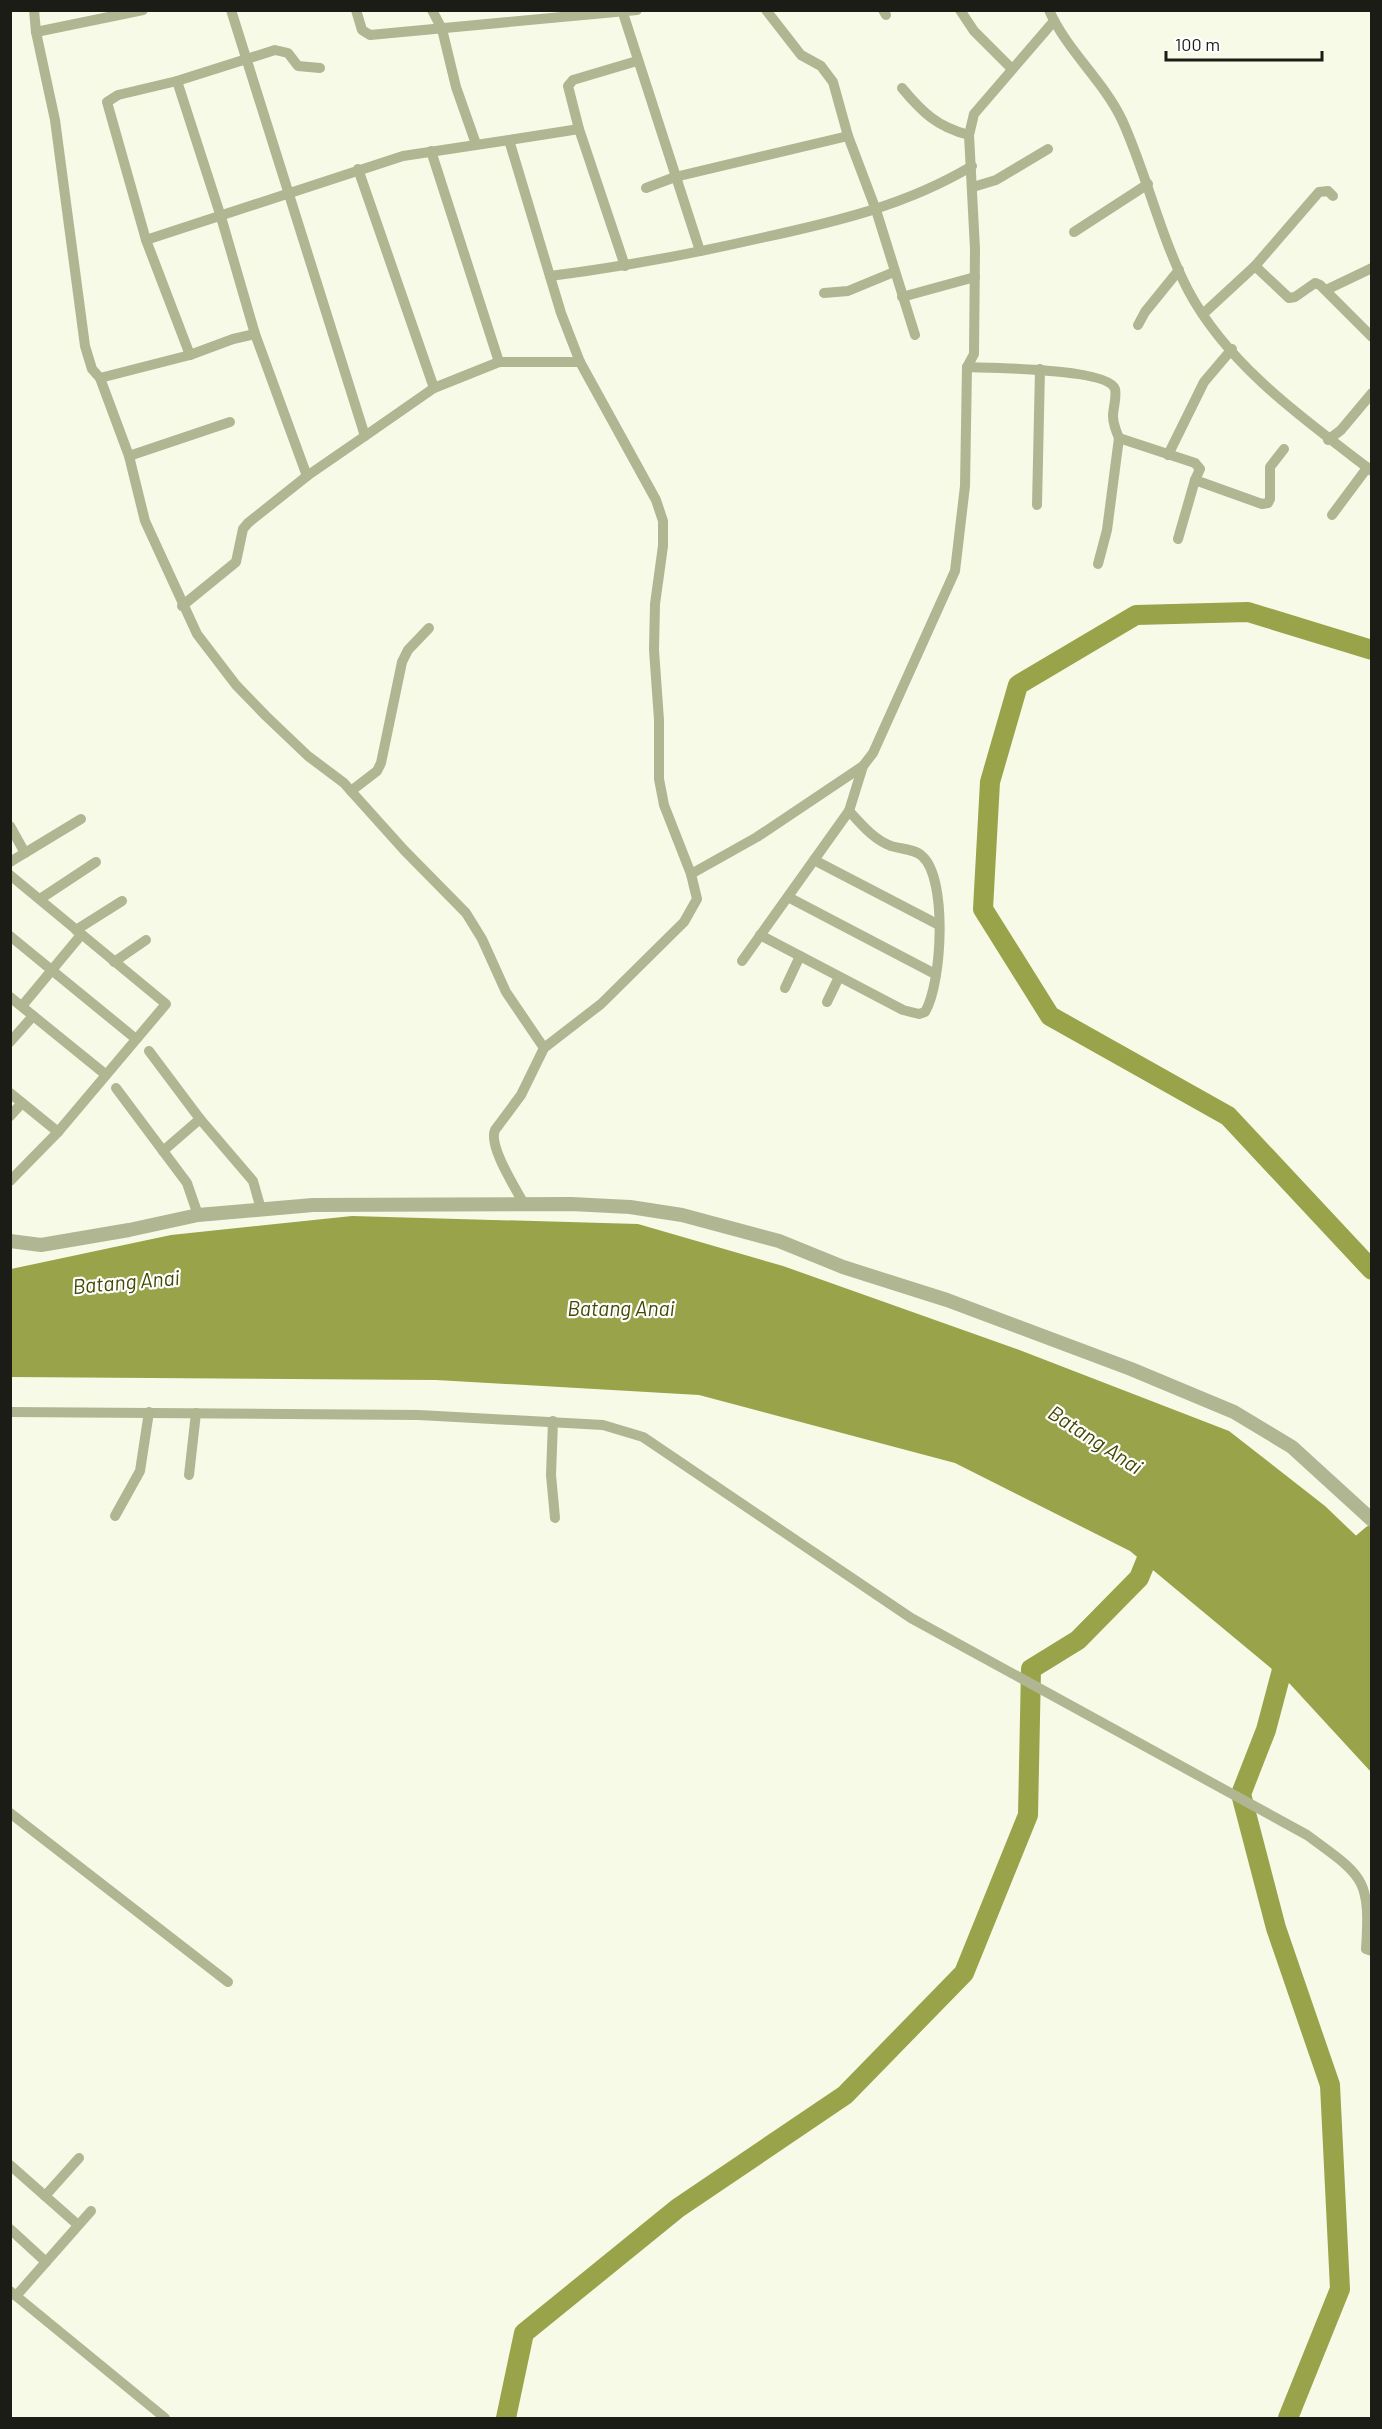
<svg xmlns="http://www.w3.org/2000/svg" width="1382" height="2429" font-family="Barlow,sans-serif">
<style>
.water{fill:#98a34a}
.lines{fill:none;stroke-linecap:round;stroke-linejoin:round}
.river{stroke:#98a34a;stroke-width:20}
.minor{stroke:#b0b691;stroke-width:10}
.tertiary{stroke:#b0b691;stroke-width:14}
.labels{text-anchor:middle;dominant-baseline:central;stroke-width:4.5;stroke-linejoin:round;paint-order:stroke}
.water-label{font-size:21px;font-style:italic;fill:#424901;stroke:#fff}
</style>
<rect width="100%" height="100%" fill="#f6fae7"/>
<!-- water -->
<polygon class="water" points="352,1216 638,1224 783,1266 1022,1351 1229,1431 1325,1506 1371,1550 1371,1772 1290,1684 1130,1551 955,1463 699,1395 436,1380 11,1377 11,1269 171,1235"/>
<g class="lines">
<!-- river -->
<g class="river">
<polyline points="1372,650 1248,612 1136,615 1018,685 990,782 983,909 1050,1016 1228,1116 1372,1270"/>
<polyline points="1344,1559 1372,1535"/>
<polyline points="1287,1651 1266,1730 1241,1794 1276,1928 1330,2085 1340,2289 1288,2418"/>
<polyline points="506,2418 524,2333 678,2208 845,2095 964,1973 1028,1815 1031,1669 1078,1640 1139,1578 1155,1539"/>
</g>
<!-- minor -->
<g class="minor">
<polyline points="34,10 36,32 143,10"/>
<polyline points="231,10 365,436 307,476"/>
<polyline points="356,10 362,30 370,35 637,10"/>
<polyline points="432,10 442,29 456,87 476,144"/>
<polyline points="622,10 700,251"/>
<polyline points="766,10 801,55 821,66 833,82 848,136 876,210 915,335"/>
<polyline points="883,10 886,15"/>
<polyline points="960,10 974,31 1011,68"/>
<path d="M1049 10C1067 51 1103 80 1122 120 1147 175 1160 236 1188 290 1228 366 1305 420 1372 471"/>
<polyline points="36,32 55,120 85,346 92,369 100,378 190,355 233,339 255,334 307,476 248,523 243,529 236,562 182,606"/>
<polyline points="177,81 221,217 255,334"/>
<path d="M902 88C922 112 937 127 969 135"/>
<polyline points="509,140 579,129"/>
<polyline points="358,169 434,388"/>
<polyline points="973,187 996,180 1048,149"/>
<polyline points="646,188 675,177 848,136"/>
<polyline points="1074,232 1148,184"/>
<path d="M146 240 403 156 509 140 561 313 580 362 656 500 663 521V546L655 604 654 650 659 720V779L664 805 691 874 697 899 684 922 601 1004 544 1048 521 1095 495 1130C488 1146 516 1189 524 1204"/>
<polyline points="625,266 579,129 568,86 573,80 637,61"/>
<polyline points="1255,266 1319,192 1328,191 1333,196"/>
<path d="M550 276C622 267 691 254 761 238 835 222 907 205 972 166"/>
<polyline points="1326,290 1372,268"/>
<polyline points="824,293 848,291 894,272"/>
<polyline points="902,297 975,277"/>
<polyline points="1203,314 1255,266 1289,298 1295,297 1315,283 1320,285 1372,337"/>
<polyline points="1138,325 1145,312 1179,270"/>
<polyline points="190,355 146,240 107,102 118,95 177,81 275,50 288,53 298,66 320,68"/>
<polyline points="499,362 580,362"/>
<path d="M967 367C988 368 1108 368 1115 389 1117 397 1113 408 1113 416 1113 424 1116 431 1119 438L1195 463 1200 469 1195 480 1262 504 1268 503 1270 499V467L1284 449"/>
<polyline points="100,378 129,456 145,521 197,634 236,685 266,716 308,756 344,783 351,791 377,771 381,763 402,662 408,650 429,628"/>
<polyline points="365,436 434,388 499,362 431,151"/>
<polyline points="1328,440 1341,430 1372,393"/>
<polyline points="1168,455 1204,382 1232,349"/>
<polyline points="129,456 230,422"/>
<polyline points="1037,505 1040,369"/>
<polyline points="1332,515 1367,468"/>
<polyline points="1178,539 1195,480"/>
<polyline points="1098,564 1107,530 1119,438"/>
<polyline points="351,791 404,850 466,913 482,939 506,992 544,1048"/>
<polyline points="10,826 25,853"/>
<polyline points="814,860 939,925"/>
<polyline points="10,862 81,819"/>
<polyline points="691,874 757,837 863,766 873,753 955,571 965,486 967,367 974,354 975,249 969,135 974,114 1054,21"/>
<polyline points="10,875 166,1004 58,1132 10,1181"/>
<polyline points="788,897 935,974"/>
<polyline points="40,899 96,862"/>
<polyline points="76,930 122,901"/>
<path d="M760 935 903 1010 919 1014 925 1012C942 984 948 878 922 856 915 849 901 849 891 846 874 840 861 824 849 811"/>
<polyline points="10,936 136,1039"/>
<polyline points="742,961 849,811 863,766"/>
<polyline points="114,962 146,940"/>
<polyline points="785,988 800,956"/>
<polyline points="10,997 105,1074"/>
<polyline points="827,1002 839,977"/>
<polyline points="22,1006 81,935"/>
<polyline points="10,1042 33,1016"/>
<polyline points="149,1051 200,1119"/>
<polyline points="116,1088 187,1183 198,1215"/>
<polyline points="10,1093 58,1132"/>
<polyline points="10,1116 22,1103"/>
<polyline points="163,1151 200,1119 253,1181 261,1209"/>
<path d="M10 1412 419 1415 603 1425 643 1437 911 1618 1307 1835C1362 1876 1371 1876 1366 1949L1372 1951"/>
<polyline points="553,1421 551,1475 555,1518"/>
<polyline points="189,1475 196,1413"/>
<polyline points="115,1516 140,1471 149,1412"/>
<polyline points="10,1813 228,1982"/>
<polyline points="10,2165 78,2225"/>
<polyline points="45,2196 79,2158"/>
<polyline points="10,2229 46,2262"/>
<polyline points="10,2291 165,2418"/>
<polyline points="16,2296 91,2211"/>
</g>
<!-- tertiary -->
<polyline class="tertiary" points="10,1241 41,1245 129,1230 198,1215 313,1205 571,1204 630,1207 682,1215 779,1241 843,1267 947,1300 1131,1369 1234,1412 1292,1447 1372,1520"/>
</g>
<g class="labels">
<!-- water labels -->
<g class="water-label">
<text transform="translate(126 1281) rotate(-5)">Batang Anai</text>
<text x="621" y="1307">Batang Anai</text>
<text transform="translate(1096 1439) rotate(33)">Batang Anai</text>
</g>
</g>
<!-- border -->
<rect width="1382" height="2429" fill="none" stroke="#1b1c16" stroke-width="24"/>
<!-- scale -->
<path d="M1166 51v9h156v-9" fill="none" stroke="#1b1c16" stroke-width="3"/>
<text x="1175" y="51" font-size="18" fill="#1b1c16" stroke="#ffffff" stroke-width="4.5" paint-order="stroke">100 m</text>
</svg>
